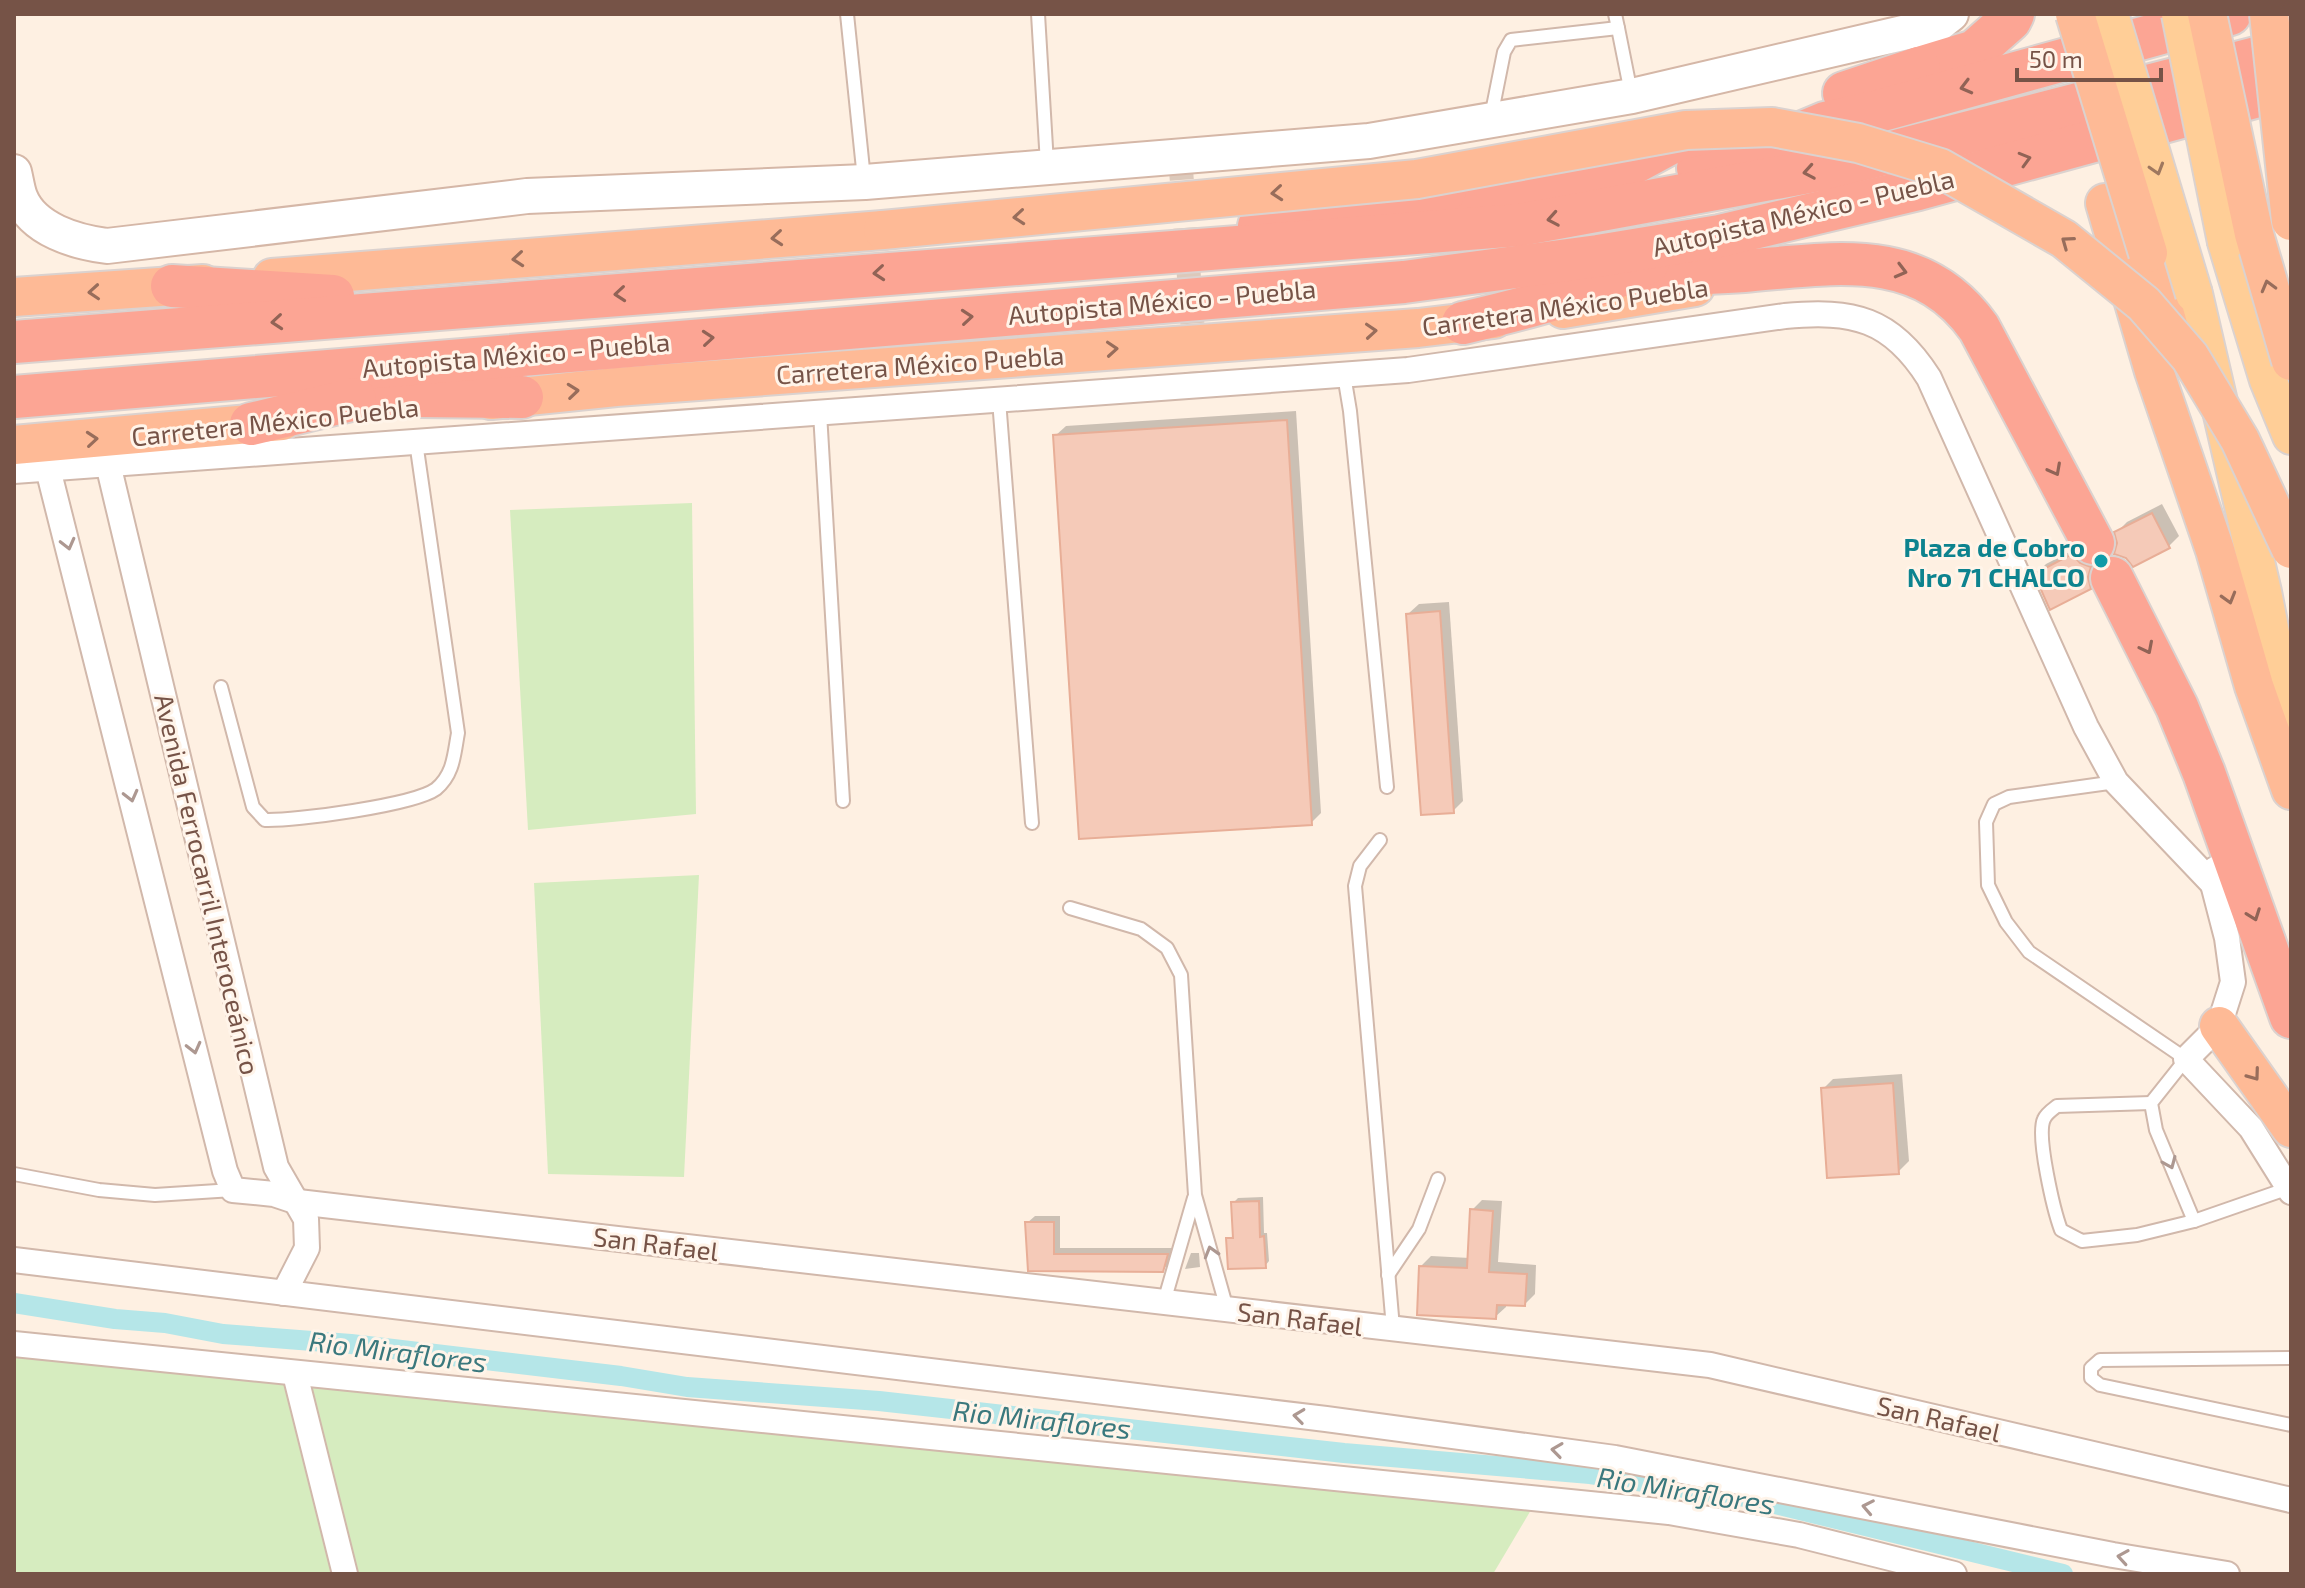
<svg xmlns="http://www.w3.org/2000/svg" width="2305" height="1588" font-family="'Exo 2',sans-serif">
<style>
.green{fill:#d6ecbf}
.shadow{fill:#0003}
.lines{fill:none;stroke-linecap:round;stroke-linejoin:round}
.canal{stroke:#b5e6e8;stroke-width:20}
.building{fill:#f5cab8;stroke:#e8ae97;stroke-width:2}
.minor-tunnel{stroke:#dcc9bb;stroke-width:24;stroke-dasharray:24 12;stroke-linecap:butt}
.service-casing{stroke:#d1b8ab;stroke-width:16}
.minor-casing{stroke:#d1b8ab;stroke-width:28}
.secondary-casing{stroke:#d5b7a7;stroke-width:38}
.primary-casing{stroke:#dbd2cf;stroke-width:40}
.trunk-casing{stroke:#dbd2cf;stroke-width:42}
.motorway-casing{stroke:#dbd2cf;stroke-width:46}
.service{stroke:#fff;stroke-width:12}
.minor{stroke:#fff;stroke-width:24}
.secondary{stroke:#fff;stroke-width:34}
.primary{stroke:#ffce97;stroke-width:36}
.trunk{stroke:#feba96;stroke-width:38}
.motorway{stroke:#fca594;stroke-width:42}
.primary-bridge-casing{stroke:#dbd2cf;stroke-width:40;stroke-linecap:butt}
.trunk-bridge-casing{stroke:#dbd2cf;stroke-width:42;stroke-linecap:butt}
.primary-bridge{stroke:#ffce97;stroke-width:36}
.trunk-bridge{stroke:#feba96;stroke-width:38}
.oneway{stroke:#916356}
.oneway2{stroke:#9f785f}
.oneway3{stroke:#986d5b}
.oneway4{stroke:#ad9891}
.culture-dot{fill:#0f9aa8;stroke:#fff4e9;stroke-width:3}
.labels{text-anchor:middle;dominant-baseline:central;stroke-width:6;stroke-linejoin:round;paint-order:stroke}
.street-label{font-size:26px;fill:#765347;stroke:#fff4e9}
.culture-label{font-size:26px;font-weight:bold;fill:#0d838f;stroke:#fff4e9;text-anchor:end}
.water-label{font-size:28px;font-style:italic;fill:#3a787d;stroke:#fff4e9}
</style>
<rect width="100%" height="100%" fill="#fef0e2"/>
<!-- green -->
<g class="green">
<polygon points="692,503 696,814 528,830 510,510"/>
<polygon points="699,875 684,1177 548,1174 534,883"/>
<polygon points="14,1353 1531,1510 1493,1574 14,1574"/>
</g>
<!-- shadow -->
<g class="shadow">
<polygon points="1296,411 1321,813 1311,823 1055,436 1066,426"/>
<polygon points="2162,504 2179,536 2169,546 2134,565 2119,543 2116,533 2127,522"/>
<polygon points="2083,545 2100,557 2097,566 2100,577 2090,587 2036,574 2046,564"/>
<polygon points="1449,602 1463,801 1453,811 1408,614 1419,604"/>
<polygon points="1902,1074 1909,1161 1898,1172 1823,1089 1833,1079"/>
<polygon points="1263,1197 1264,1233 1267,1233 1269,1261 1265,1266 1228,1239 1235,1235 1233,1203 1238,1198"/>
<polygon points="1482,1200 1502,1201 1498,1262 1536,1265 1535,1294 1525,1304 1506,1303 1506,1307 1495,1317 1421,1266 1431,1256 1470,1258 1472,1210"/>
<polygon points="1035,1216 1060,1216 1060,1248 1174,1248 1170,1263 1162,1270 1029,1269 1027,1223"/>
<polygon points="1191,1253 1199,1253 1200,1267 1185,1269"/>
</g>
<g class="lines">
<!-- canal -->
<polyline class="canal" points="14,1303 115,1319 165,1323 223,1334 351,1344 621,1376 687,1387 879,1401 1344,1453 1590,1474 1746,1497 2063,1574"/>
</g>
<!-- building -->
<g class="building">
<polygon points="1287,420 1312,825 1079,839 1053,435"/>
<polygon points="2152,513 2170,548 2133,567 2126,558 2114,554 2117,543 2114,532"/>
<polygon points="2072,554 2080,563 2091,567 2088,577 2091,589 2050,610 2034,574"/>
<polygon points="1440,611 1454,813 1421,815 1406,614"/>
<polygon points="1893,1083 1899,1174 1827,1178 1821,1088"/>
<polygon points="1259,1201 1260,1237 1264,1236 1266,1268 1228,1269 1226,1238 1233,1238 1231,1202"/>
<polygon points="1470,1209 1493,1211 1489,1272 1527,1274 1525,1306 1497,1305 1496,1319 1417,1315 1419,1266 1467,1268"/>
<polygon points="1025,1222 1054,1222 1054,1254 1168,1254 1163,1272 1028,1271"/>
</g>
<g class="lines">
<!-- minor-tunnel -->
<polyline class="minor-tunnel" points="1180,156 1197,386"/>
<defs>
<g id="service">
<polyline points="847,14 864,179"/>
<polyline points="1038,14 1047,164"/>
<polyline points="1618,28 1631,93"/>
<polyline points="1491,117 1504,52 1511,40 1618,28 1615,14"/>
<polyline points="1344,375 1350,411 1387,787"/>
<polyline points="999,400 1032,823"/>
<polyline points="820,413 843,801"/>
<path d="M221 687 253 807 265 820C295 821 414 805 436 789 454 774 454 754 458 733L416 442"/>
<polyline points="2116,782 2009,797 1994,804 1986,822 1988,885 2006,922 2029,952 2186,1059 2151,1103 2156,1130 2194,1221"/>
<polyline points="1380,840 1360,866 1355,886 1393,1328"/>
<polyline points="1070,908 1141,929 1167,948 1181,975 1195,1195 1227,1309"/>
<path d="M2151 1103 2057 1106C2053 1109 2046 1114 2044 1119 2036 1136 2054 1211 2061 1230L2082 1241 2137 1235 2194 1221 2289 1188"/>
<polyline points="14,1174 99,1190 155,1195 233,1190"/>
<polyline points="1388,1275 1419,1229 1438,1179"/>
<polyline points="1164,1302 1194,1198"/>
<polyline points="2291,1358 2100,1360 2091,1368 2091,1378 2100,1385 2291,1425"/>
</g>
<g id="minor">
<polyline points="108,464 276,1167 306,1219 307,1248 284,1293"/>
<polyline points="48,469 225,1171 233,1190 274,1194 298,1202 1710,1365 2291,1500"/>
<path d="M14 471 1408 370 1785 316C1853 310 1891 318 1929 378L2086 727 2116 782 2213 884"/>
<polyline points="2215,869 2213,884 2227,938 2233,982 2219,1026 2186,1059 2251,1128 2291,1192"/>
<polyline points="14,1260 1326,1419 1615,1458 2113,1555 2227,1574"/>
<polyline points="14,1344 1669,1512 1799,1535 1954,1574"/>
<polyline points="295,1374 345,1574"/>
</g>
<path id="secondary" d="M14 172C16 180 17 189 20 197 33 230 76 242 107 246L527 196 865 182 1369 141 1632 96 1937 25 1951 14"/>
<g id="primary">
<polyline points="2226,242 2268,380 2291,436"/>
<polyline points="2194,294 2263,592 2291,736"/>
</g>
<g id="trunk">
<polyline points="2105,203 2154,371 2215,550 2254,686 2291,790"/>
<polyline points="2148,253 2173,343"/>
<polyline points="272,278 883,230"/>
<polyline points="14,297 203,284"/>
<polyline points="1563,309 1695,287"/>
<polyline points="491,400 616,387 1418,328 1494,319"/>
<polyline points="14,445 282,421"/>
<polyline points="2219,1026 2291,1128"/>
</g>
<g id="motorway">
<polyline points="1898,88 1919,68 1975,51 2010,20 2013,14"/>
<polyline points="1844,93 1919,68"/>
<polyline points="1698,168 1756,152 1825,123 1875,112 2230,14"/>
<polyline points="1426,220 1488,195 1615,173 1676,140 1700,134"/>
<polyline points="1259,226 1318,211 1445,191"/>
<path d="M1621 275C1662 274 1703 274 1744 271 1832 264 1920 245 1979 328L2093 543"/>
<polyline points="172,286 333,296"/>
<path d="M1463 323C1527 308 1589 292 1648 263"/>
<polyline points="14,342 1519,225 1830,168 2291,49"/>
<polyline points="322,395 522,397"/>
<polyline points="14,397 1404,282 1598,256 1720,236 1918,189 2291,87"/>
<polyline points="251,424 355,399"/>
<polyline points="2112,578 2177,707 2204,773 2291,1017"/>
</g>
</defs>
<!-- service casing -->
<use href="#service" class="service-casing"/>
<!-- minor casing -->
<use href="#minor" class="minor-casing"/>
<!-- secondary casing -->
<use href="#secondary" class="secondary-casing"/>
<!-- primary casing -->
<use href="#primary" class="primary-casing"/>
<!-- trunk casing -->
<use href="#trunk" class="trunk-casing"/>
<!-- motorway casing -->
<use href="#motorway" class="motorway-casing"/>
<!-- service -->
<use href="#service" class="service"/>
<!-- minor -->
<use href="#minor" class="minor"/>
<!-- secondary -->
<use href="#secondary" class="secondary"/>
<!-- primary -->
<use href="#primary" class="primary"/>
<!-- trunk -->
<use href="#trunk" class="trunk"/>
<!-- motorway -->
<use href="#motorway" class="motorway"/>
<defs>
<g id="primary-bridge">
<polyline points="2110,14 2194,294"/>
<polyline points="2180,14 2226,242"/>
</g>
<g id="trunk-bridge">
<polyline points="2075,14 2148,253"/>
<polyline points="2207,14 2254,234 2291,361"/>
<polyline points="2269,14 2291,221"/>
<polyline points="883,230 1417,179 1686,130 1772,127 1858,143 1940,168 2064,239 2144,304 2190,357 2240,440 2291,549"/>
</g>
</defs>
<!-- primary-bridge casing -->
<use href="#primary-bridge" class="primary-bridge-casing"/>
<!-- trunk-bridge casing -->
<use href="#trunk-bridge" class="trunk-bridge-casing"/>
<!-- primary-bridge -->
<use href="#primary-bridge" class="primary-bridge"/>
<!-- trunk-bridge -->
<use href="#trunk-bridge" class="trunk-bridge"/>
</g>
<!-- one-way arrows -->
<defs><path id="oneway-chevron" d="M-2-3.5L2.5 0L-2 3.5" fill="none" stroke-width="1.6" stroke-linecap="round" stroke-linejoin="round" transform="scale(2)"/></defs>
<g class="oneway">
<use href="#oneway-chevron" transform="translate(1966 87) rotate(165)"/>
<use href="#oneway-chevron" transform="translate(2025 159) rotate(-16)"/>
<use href="#oneway-chevron" transform="translate(1809 172) rotate(170)"/>
<use href="#oneway-chevron" transform="translate(1553 219) rotate(170)"/>
<use href="#oneway-chevron" transform="translate(1901 271) rotate(15)"/>
<use href="#oneway-chevron" transform="translate(879 273) rotate(175)"/>
<use href="#oneway-chevron" transform="translate(620 294) rotate(175)"/>
<use href="#oneway-chevron" transform="translate(967 317) rotate(-5)"/>
<use href="#oneway-chevron" transform="translate(277 322) rotate(175)"/>
<use href="#oneway-chevron" transform="translate(708 338) rotate(-5)"/>
<use href="#oneway-chevron" transform="translate(2055 470) rotate(62)"/>
<use href="#oneway-chevron" transform="translate(2147 648) rotate(63)"/>
<use href="#oneway-chevron" transform="translate(2254 915) rotate(70)"/>
</g>
<use class="oneway2" href="#oneway-chevron" transform="translate(2157 169) rotate(73)"/>
<g class="oneway3">
<use href="#oneway-chevron" transform="translate(1277 193) rotate(175)"/>
<use href="#oneway-chevron" transform="translate(1019 217) rotate(175)"/>
<use href="#oneway-chevron" transform="translate(777 238) rotate(175)"/>
<use href="#oneway-chevron" transform="translate(2067 242) rotate(-144)"/>
<use href="#oneway-chevron" transform="translate(518 259) rotate(175)"/>
<use href="#oneway-chevron" transform="translate(2268 286) rotate(-105)"/>
<use href="#oneway-chevron" transform="translate(94 292) rotate(176)"/>
<use href="#oneway-chevron" transform="translate(1371 331) rotate(-4)"/>
<use href="#oneway-chevron" transform="translate(1112 349) rotate(-4)"/>
<use href="#oneway-chevron" transform="translate(573 391) rotate(-6)"/>
<use href="#oneway-chevron" transform="translate(92 439) rotate(-5)"/>
<use href="#oneway-chevron" transform="translate(2229 598) rotate(74)"/>
<use href="#oneway-chevron" transform="translate(2254 1075) rotate(54)"/>
</g>
<g class="oneway4">
<use href="#oneway-chevron" transform="translate(68 544) rotate(76)"/>
<use href="#oneway-chevron" transform="translate(131 796) rotate(76)"/>
<use href="#oneway-chevron" transform="translate(194 1048) rotate(76)"/>
<use href="#oneway-chevron" transform="translate(2170 1163) rotate(67)"/>
<use href="#oneway-chevron" transform="translate(1211 1252) rotate(-106)"/>
<use href="#oneway-chevron" transform="translate(1299 1416) rotate(-173)"/>
<use href="#oneway-chevron" transform="translate(1557 1450) rotate(-172)"/>
<use href="#oneway-chevron" transform="translate(1868 1507) rotate(-169)"/>
<use href="#oneway-chevron" transform="translate(2123 1557) rotate(-171)"/>
</g>
<!-- markers -->
<circle class="culture-dot" cx="2101" cy="561" r="8"/>
<g class="labels">
<!-- street labels -->
<g class="street-label">
<text transform="translate(1803 212) rotate(-13)">Autopista México - Puebla</text>
<text transform="translate(1162 301) rotate(-5)">Autopista México - Puebla</text>
<text transform="translate(1565 306) rotate(-8)">Carretera México Puebla</text>
<text transform="translate(516 354) rotate(-5)">Autopista México - Puebla</text>
<text transform="translate(920 364) rotate(-4)">Carretera México Puebla</text>
<text transform="translate(275 421) rotate(-6)">Carretera México Puebla</text>
<text transform="translate(208 884) rotate(77)">Avenida Ferrocarril Interoceánico</text>
<text transform="translate(656 1243) rotate(7)">San Rafael</text>
<text transform="translate(1300 1318) rotate(7)">San Rafael</text>
<text transform="translate(1939 1418) rotate(13)">San Rafael</text>
</g>
<!-- culture labels -->
<g class="culture-label">
<text x="2085" y="546">Plaza de Cobro<tspan x="2085" dy="30">Nro 71 CHALCO</tspan></text>
</g>
<!-- water labels -->
<g class="water-label">
<text transform="translate(398 1351) rotate(7)">Rio Miraflores</text>
<text transform="translate(1042 1419) rotate(6)">Rio Miraflores</text>
<text transform="translate(1686 1490) rotate(9)">Rio Miraflores</text>
</g>
</g>
<!-- border -->
<rect width="2305" height="1588" fill="none" stroke="#765347" stroke-width="32"/>
<!-- scale -->
<path d="M2017 68v12h144v-12" fill="none" stroke="#765347" stroke-width="4"/>
<text x="2029" y="68" font-size="24" fill="#765347" stroke="#fff4e9" stroke-width="6" paint-order="stroke">50 m</text>
</svg>
